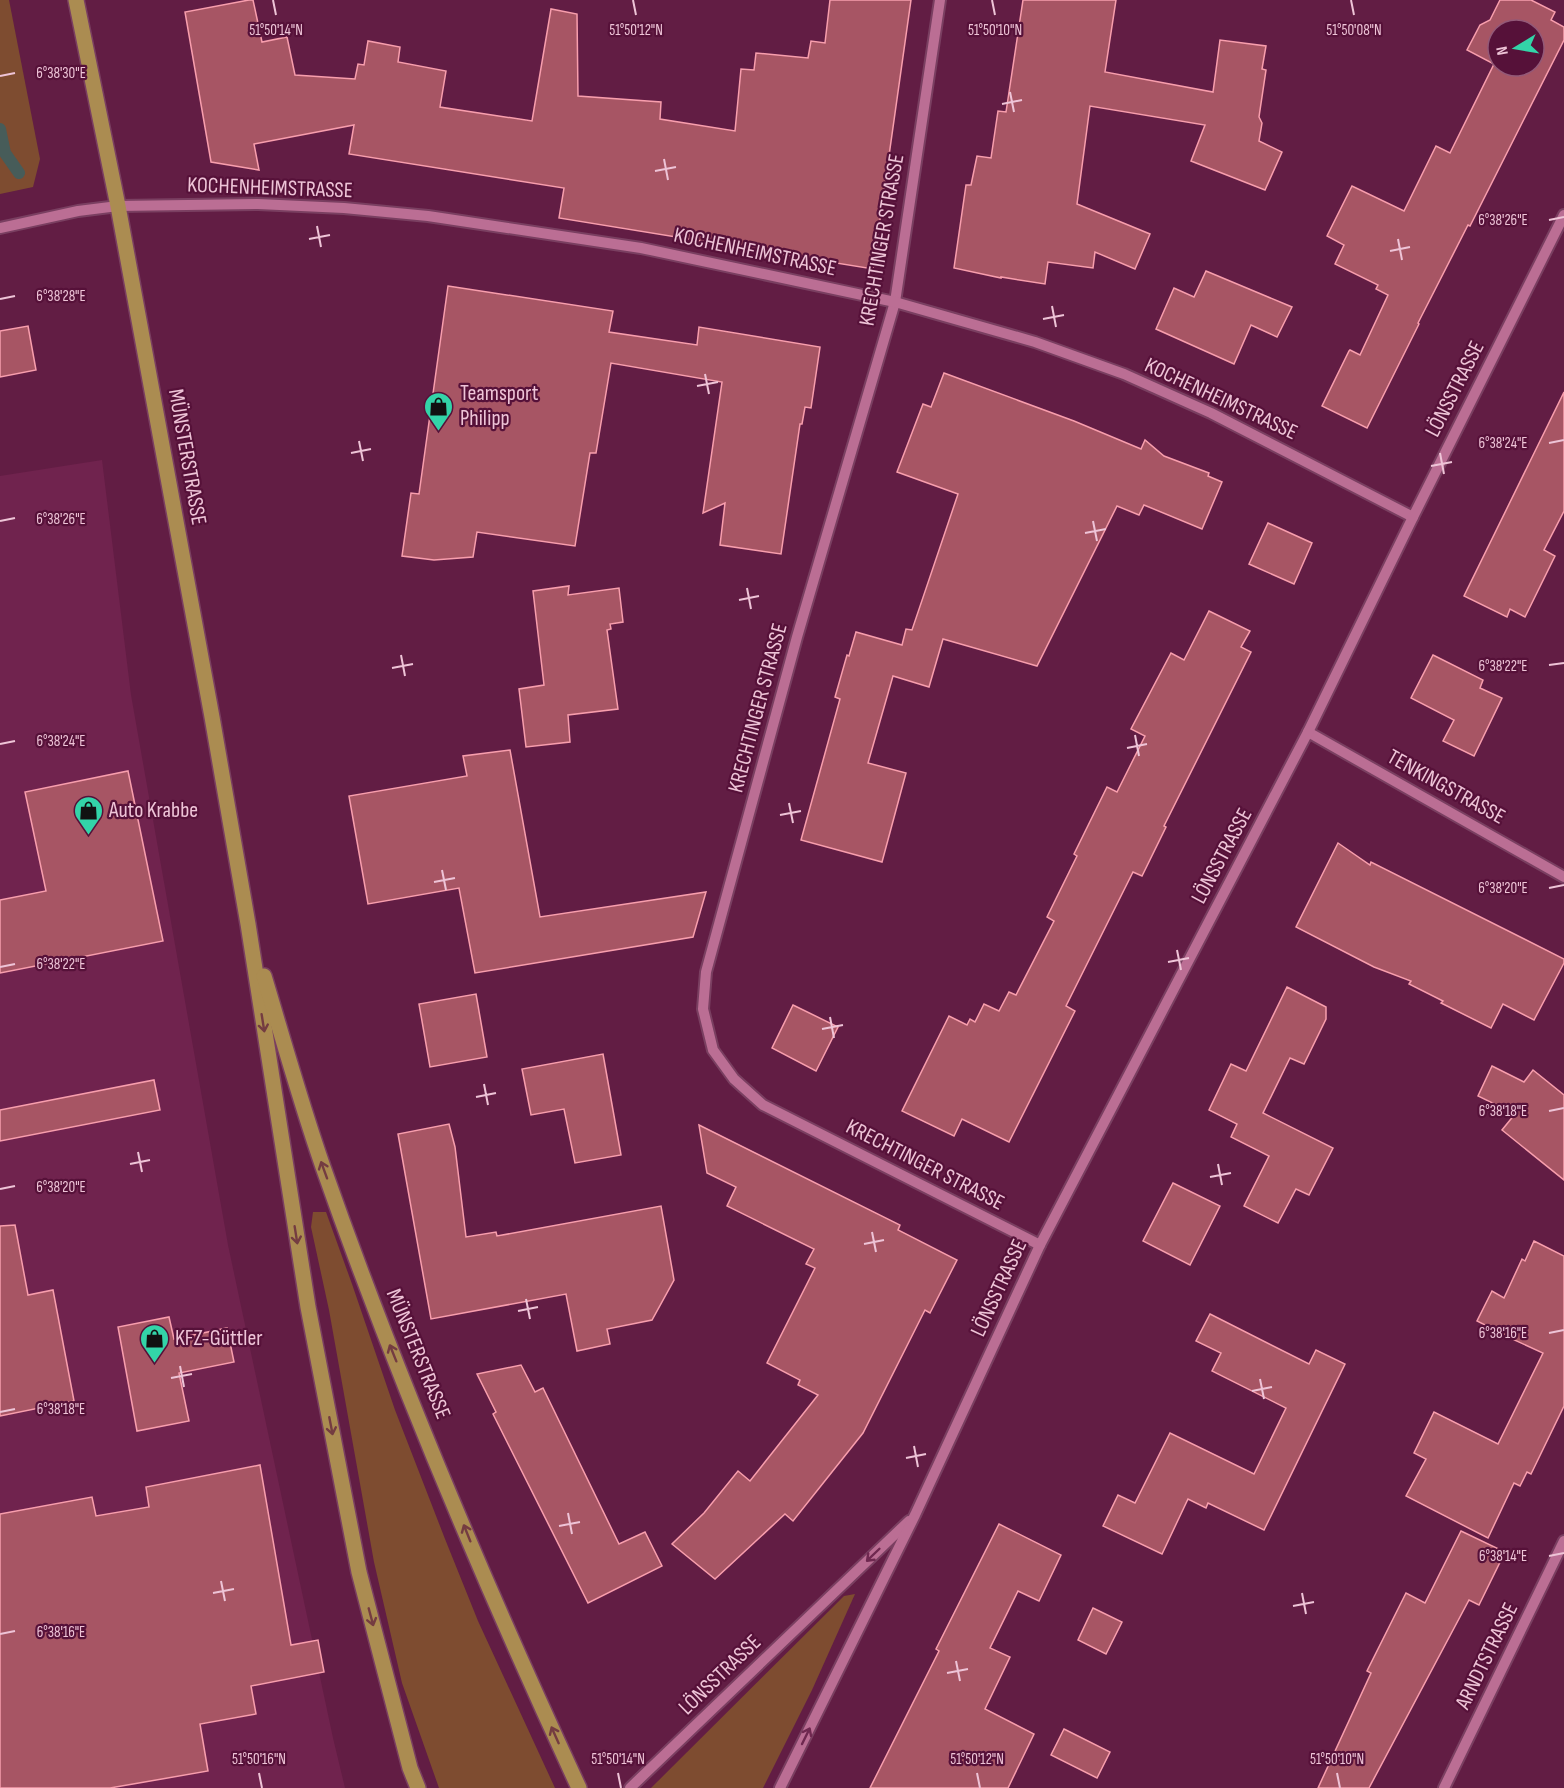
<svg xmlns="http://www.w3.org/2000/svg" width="1564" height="1788" font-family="'Sofia Sans Condensed',sans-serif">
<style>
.built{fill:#70234e}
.green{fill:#7e4c30}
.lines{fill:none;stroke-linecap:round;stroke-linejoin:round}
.stream{stroke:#475c59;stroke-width:12}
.building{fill:#a75564;stroke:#f89ead;stroke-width:1.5;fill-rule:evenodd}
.minor-casing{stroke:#7a3f61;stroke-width:14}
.major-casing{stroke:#7a3f61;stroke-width:18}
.minor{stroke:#bb6e94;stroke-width:10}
.major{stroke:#ab8c51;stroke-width:15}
.oneway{stroke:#743c41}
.oneway2{stroke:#6f2850}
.ticks{fill:none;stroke:#eec4d7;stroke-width:2}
.labels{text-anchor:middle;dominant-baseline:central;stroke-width:4.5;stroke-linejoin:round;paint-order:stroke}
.street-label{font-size:22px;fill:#eec4d7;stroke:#561139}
.poi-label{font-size:22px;fill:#eec4d7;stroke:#561139;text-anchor:start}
.ticks-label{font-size:15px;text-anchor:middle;fill:#eec4d7;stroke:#561139;stroke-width:4.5;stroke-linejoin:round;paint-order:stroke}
</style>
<rect width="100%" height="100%" fill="#621d44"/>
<!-- built -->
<polygon class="built" points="102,460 131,695 228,1245 333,1738 345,1788 0,1788 0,476"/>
<!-- green -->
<g class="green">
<polygon points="0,0 9,0 40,159 33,187 0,194"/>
<polygon points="313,1212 326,1212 352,1284 395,1410 445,1539 478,1621 555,1788 439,1788 402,1683 374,1562 329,1310 311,1227"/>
<polygon points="855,1594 812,1690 763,1788 651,1788 844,1596"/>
</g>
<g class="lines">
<!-- stream -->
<polyline class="stream" points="0,129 5,153 19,173"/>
</g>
<!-- building -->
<g class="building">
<polygon points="249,0 253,0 262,42 287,37 295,75 355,79 358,64 364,65 368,41 400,47 398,62 446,71 440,107 532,121 551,9 577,14 578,96 661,102 660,119 735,131 741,69 754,70 756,53 808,58 811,41 825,43 830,0 911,0 873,269 559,218 564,188 349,154 354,125 254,144 259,170 211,162 185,12"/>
<polygon points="1023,0 1116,0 1105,72 1213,92 1220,40 1266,46 1262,69 1266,70 1259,117 1262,123 1259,141 1282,152 1265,190 1191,161 1205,125 1090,106 1077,204 1150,234 1135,269 1095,252 1093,268 1048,262 1045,284 1001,277 1001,278 954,268 966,185 971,185 977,156 991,158 998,111 1006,112"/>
<path d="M1500 0H1531L1555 12 1551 20 1564 27V40L1470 226 1468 225 1418 323 1419 324 1367 428 1322 406 1349 351 1350 350 1360 355 1388 295 1376 289 1378 285 1335 264 1344 245 1327 236 1352 186 1404 211 1436 146 1450 153 1494 64 1467 50 1480 25 1490 20ZM1498 30H1534V66H1498Z"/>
<polygon points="1206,271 1292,307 1277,337 1251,325 1234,364 1156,329 1174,288 1194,297"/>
<polygon points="448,286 613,311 609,332 697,345 699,327 820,347 811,408 805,407 802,424 800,424 781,554 720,545 725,503 703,513 722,382 611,363 596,453 590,453 575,546 477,532 473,557 434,560 402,556 411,493 419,494"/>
<polygon points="28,326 36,370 0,377 0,331"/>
<polygon points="944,373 1074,421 1141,449 1145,440 1164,456 1209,473 1208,476 1222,482 1202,529 1144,505 1139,515 1117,506 1037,666 943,639 929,687 893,676 868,763 906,773 882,862 801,840 840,699 835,697 847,655 849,656 856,632 902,645 906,629 912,630 958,494 897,472 923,404 931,407"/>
<polygon points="1564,392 1564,511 1544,550 1555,556 1525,617 1510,609 1507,617 1464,596"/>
<polygon points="1268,523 1312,543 1294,584 1249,564"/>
<polygon points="569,586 568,595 619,588 623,622 610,624 611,629 607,630 618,709 568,715 570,742 526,747 519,689 544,685 533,591"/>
<polygon points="1209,611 1250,631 1241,647 1251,652 1164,826 1166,827 1142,876 1133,872 1066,1006 1075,1011 1009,1142 962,1119 954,1136 902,1111 949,1016 967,1025 970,1019 975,1022 984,1004 999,1011 1009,992 1016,995 1054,921 1047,917 1077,856 1074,854 1107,787 1117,792 1145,736 1131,729 1171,653 1184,660"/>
<polygon points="1433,655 1483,680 1480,688 1502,698 1474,756 1443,741 1454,720 1411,698"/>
<polygon points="510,750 540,917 706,892 693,937 475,973 459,888 368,904 349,796 467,776 463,756"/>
<polygon points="128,771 163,941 0,973 0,900 46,891 25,792"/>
<polygon points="1338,843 1370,865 1371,862 1564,959 1564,963 1534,1020 1503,1004 1491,1028 1441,1003 1443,1001 1409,984 1411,981 1374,967 1296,927"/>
<polygon points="1287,987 1326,1007 1326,1019 1304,1064 1290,1058 1263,1113 1333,1148 1309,1195 1296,1189 1278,1223 1244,1206 1269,1156 1231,1137 1237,1124 1209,1110 1231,1064 1246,1071"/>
<polygon points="476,994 487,1057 430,1067 419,1004"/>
<polygon points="793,1005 838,1027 816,1071 772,1048"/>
<polygon points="603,1054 621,1155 575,1163 564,1109 531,1115 522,1069"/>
<polygon points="1492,1066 1524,1082 1533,1070 1564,1095 1564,1180 1502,1130 1515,1114 1478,1096"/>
<polygon points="154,1080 160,1110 0,1141 0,1110"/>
<polygon points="449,1124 455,1147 466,1237 496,1232 497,1236 661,1206 674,1280 652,1320 607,1329 610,1344 577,1351 566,1294 431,1319 398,1134"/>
<polygon points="699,1125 900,1225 898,1230 957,1260 930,1313 925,1310 863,1433 793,1521 785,1514 715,1579 672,1544 704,1513 738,1471 750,1481 818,1395 798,1385 800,1380 767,1363 815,1268 806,1264 814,1249 727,1206 736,1187 707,1173"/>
<polygon points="1173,1183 1220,1206 1190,1265 1143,1241"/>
<polygon points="15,1225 28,1295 53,1290 74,1401 0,1416 0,1226"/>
<polygon points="1534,1241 1564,1256 1564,1406 1531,1474 1527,1472 1520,1486 1514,1483 1488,1538 1406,1496 1426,1459 1414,1453 1434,1412 1498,1444 1543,1353 1486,1327 1487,1326 1477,1321 1492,1291 1504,1298 1522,1259 1525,1261"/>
<polygon points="1210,1314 1309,1364 1316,1350 1345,1364 1264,1530 1208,1503 1206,1508 1188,1499 1162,1554 1103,1526 1118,1495 1135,1503 1170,1433 1254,1474 1286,1408 1212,1371 1221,1353 1196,1341"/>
<polygon points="169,1317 174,1339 227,1328 234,1362 179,1373 189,1421 137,1431 118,1327"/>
<polygon points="521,1365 535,1392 543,1388 619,1544 645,1532 662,1566 588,1603 493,1414 496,1412 477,1374"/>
<polygon points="260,1465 291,1645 318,1640 324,1672 251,1686 256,1714 200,1724 208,1771 110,1788 0,1788 0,1514 92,1497 96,1516 149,1507 146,1487"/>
<polygon points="999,1524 1061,1555 1039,1601 1018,1591 990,1648 1010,1657 985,1709 1034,1734 1008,1788 870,1788 939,1651 936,1649"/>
<polygon points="1461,1531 1505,1552 1479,1605 1469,1600 1369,1788 1318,1788 1371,1673 1367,1671 1406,1593 1425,1603"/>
<polygon points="1093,1608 1122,1622 1106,1654 1078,1640"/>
<polygon points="1064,1729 1110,1752 1097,1778 1051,1755"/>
</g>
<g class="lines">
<defs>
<g id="minor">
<polyline points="940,0 895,302 797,637 706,972 703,1009 713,1050 734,1079 763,1105 1040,1245"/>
<polyline points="0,228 78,211 118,206 258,204 344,208 428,216 641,248 895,302 1035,342 1124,374 1211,413 1413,517"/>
<polyline points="1308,732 1564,877"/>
<polyline points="630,1788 909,1521"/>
<polyline points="780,1788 915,1515 1040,1245 1308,732 1413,517 1564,215"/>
<polyline points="1444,1788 1564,1541"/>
</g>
<g id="major">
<polyline points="76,0 118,206 212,717 248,924 308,1307 359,1572 410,1768 418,1788"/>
<path d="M264 976C283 1039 301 1104 323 1167 397 1378 485 1585 579 1788"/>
</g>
</defs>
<!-- minor casing -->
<use href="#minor" class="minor-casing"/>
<!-- major casing -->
<use href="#major" class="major-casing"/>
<!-- minor -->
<use href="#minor" class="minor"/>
<!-- major -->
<use href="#major" class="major"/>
</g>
<!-- one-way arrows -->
<defs><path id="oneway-shaft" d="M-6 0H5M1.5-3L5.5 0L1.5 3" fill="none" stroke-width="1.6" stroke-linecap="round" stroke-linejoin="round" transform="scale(1.5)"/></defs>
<g class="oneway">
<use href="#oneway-shaft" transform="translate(263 1023) rotate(81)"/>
<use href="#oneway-shaft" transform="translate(324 1170) rotate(-110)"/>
<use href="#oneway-shaft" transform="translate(296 1235) rotate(81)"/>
<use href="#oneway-shaft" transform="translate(393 1353) rotate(-112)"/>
<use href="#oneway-shaft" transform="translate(331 1426) rotate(79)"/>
<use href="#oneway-shaft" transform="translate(467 1533) rotate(-112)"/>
<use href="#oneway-shaft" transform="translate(371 1617) rotate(75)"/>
<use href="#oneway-shaft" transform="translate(555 1735) rotate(-114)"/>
</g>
<g class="oneway2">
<use href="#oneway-shaft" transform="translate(873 1555) rotate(136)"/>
<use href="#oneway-shaft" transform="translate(806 1736) rotate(-64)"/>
</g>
<!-- ticks -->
<path class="ticks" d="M273 0 276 15M633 0 636 15M992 0 995 15M1351 0 1354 15M0 76 15 73M1010 92 1014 112M1002 104 1022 100M664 159 668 180M655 171 676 167M1549 220 1564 217M317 226 321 247M309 239 330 235M1398 239 1402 260M1390 251 1410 247M0 299 15 296M1052 306 1056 327M1043 319 1064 315M705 374 709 394M697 386 718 382M359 441 363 461M1549 443 1564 440M351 453 371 449M1440 453 1444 474M1431 466 1452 462M0 521 15 518M1093 521 1097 541M1085 533 1106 529M747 588 751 609M739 600 759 596M401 655 405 676M1549 665 1564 663M392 668 413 664M1135 735 1139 756M0 744 15 741M1127 748 1147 744M789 803 793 823M780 815 801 811M442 870 446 890M434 882 455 878M1549 888 1564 885M1177 950 1181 970M1168 962 1189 958M0 967 15 964M830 1017 834 1038M822 1029 843 1025M484 1084 488 1105M476 1097 496 1093M1549 1111 1564 1108M138 1152 142 1172M130 1164 150 1160M1218 1164 1222 1185M1210 1177 1231 1173M0 1189 15 1186M872 1232 876 1252M864 1244 884 1240M526 1299 530 1319M518 1311 538 1307M1549 1333 1564 1330M180 1366 184 1387M171 1378 192 1374M1260 1379 1264 1399M1252 1391 1272 1387M0 1412 15 1409M914 1446 918 1467M906 1458 926 1454M568 1513 572 1534M559 1526 580 1522M1549 1556 1564 1553M221 1581 225 1601M213 1593 234 1589M1302 1593 1306 1614M1293 1606 1314 1602M0 1634 15 1631M956 1661 960 1681M947 1673 968 1669M259 1773 262 1788M618 1773 621 1788M977 1773 980 1788M1337 1773 1340 1788"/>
<!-- icons -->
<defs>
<symbol id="shop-pin" viewBox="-11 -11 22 30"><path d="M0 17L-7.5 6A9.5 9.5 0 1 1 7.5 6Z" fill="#33d4a8" stroke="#561139"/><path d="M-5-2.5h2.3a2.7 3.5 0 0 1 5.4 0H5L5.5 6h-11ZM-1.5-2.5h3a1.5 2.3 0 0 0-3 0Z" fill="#111"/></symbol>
</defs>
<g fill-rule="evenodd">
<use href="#shop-pin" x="422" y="390" width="33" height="45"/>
<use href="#shop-pin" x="72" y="794" width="33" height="45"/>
<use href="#shop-pin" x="138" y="1322" width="33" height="45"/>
</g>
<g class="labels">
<!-- street labels -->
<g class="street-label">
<text transform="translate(270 188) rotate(2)">KOCHENHEIMSTRASSE</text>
<text transform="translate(882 240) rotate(-80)">KRECHTINGER STRASSE</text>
<text transform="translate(755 252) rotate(12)">KOCHENHEIMSTRASSE</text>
<text transform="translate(1455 389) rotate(-63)">LÖNSSTRASSE</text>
<text transform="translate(1221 399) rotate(25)">KOCHENHEIMSTRASSE</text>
<text transform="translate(187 457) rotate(80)">MÜNSTERSTRASSE</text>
<text transform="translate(758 708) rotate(-75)">KRECHTINGER STRASSE</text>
<text transform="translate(1446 787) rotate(29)">TENKINGSTRASSE</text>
<text transform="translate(1222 856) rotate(-62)">LÖNSSTRASSE</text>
<text transform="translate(925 1165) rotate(27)">KRECHTINGER STRASSE</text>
<text transform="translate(999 1288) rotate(-65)">LÖNSSTRASSE</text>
<text transform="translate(418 1354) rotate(68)">MÜNSTERSTRASSE</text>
<text transform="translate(1487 1656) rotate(-64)">ARNDTSTRASSE</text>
<text transform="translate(720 1675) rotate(-44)">LÖNSSTRASSE</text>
</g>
<!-- poi labels -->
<g class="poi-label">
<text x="460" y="393">Teamsport<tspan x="460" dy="25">Philipp</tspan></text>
<text x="109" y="810">Auto Krabbe</text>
<text x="175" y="1338">KFZ-Güttler</text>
</g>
</g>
<g class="ticks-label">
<text x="276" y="35">51°50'14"N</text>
<text x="636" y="35">51°50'12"N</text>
<text x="995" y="35">51°50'10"N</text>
<text x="1354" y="35">51°50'08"N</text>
<text x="61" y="78">6°38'30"E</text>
<text x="1503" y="225">6°38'26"E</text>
<text x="61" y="301">6°38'28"E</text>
<text x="1503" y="448">6°38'24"E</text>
<text x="61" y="524">6°38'26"E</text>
<text x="1503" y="671">6°38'22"E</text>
<text x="61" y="746">6°38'24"E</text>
<text x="1503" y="893">6°38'20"E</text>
<text x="61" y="969">6°38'22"E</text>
<text x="1503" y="1116">6°38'18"E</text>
<text x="61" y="1192">6°38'20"E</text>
<text x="1503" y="1338">6°38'16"E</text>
<text x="61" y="1414">6°38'18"E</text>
<text x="1503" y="1561">6°38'14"E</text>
<text x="61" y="1637">6°38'16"E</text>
<text x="259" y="1764">51°50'16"N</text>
<text x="618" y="1764">51°50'14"N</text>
<text x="977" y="1764">51°50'12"N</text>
<text x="1337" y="1764">51°50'10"N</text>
</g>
<!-- north arrow -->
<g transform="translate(1516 48) rotate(259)"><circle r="28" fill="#561139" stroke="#935978" stroke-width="1.5"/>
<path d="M0-4.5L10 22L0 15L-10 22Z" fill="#33d4a8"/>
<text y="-9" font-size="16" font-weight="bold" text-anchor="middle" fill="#eec4d7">N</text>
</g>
</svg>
